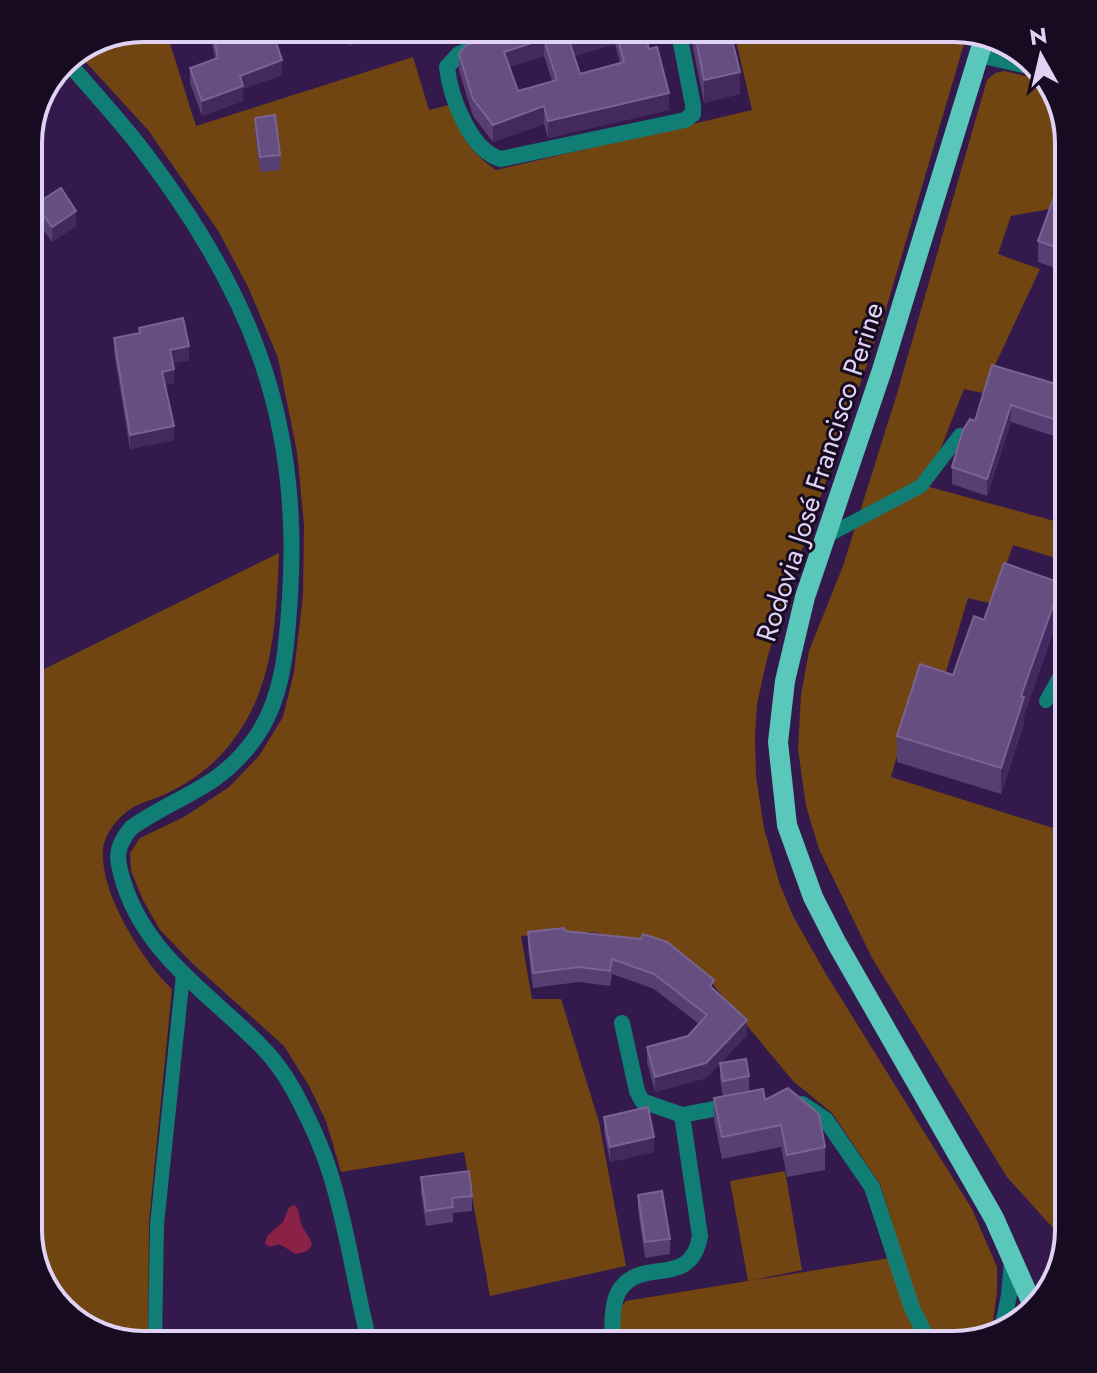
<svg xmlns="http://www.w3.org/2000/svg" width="1097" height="1373" font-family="Jost,sans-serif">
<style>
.green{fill:#714512}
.water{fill:#8a2146}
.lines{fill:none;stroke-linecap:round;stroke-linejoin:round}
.service{stroke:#107e74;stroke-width:14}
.minor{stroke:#107e74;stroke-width:16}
.tertiary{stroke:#107e74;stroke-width:16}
.primary{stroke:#59c8ba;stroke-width:20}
.wall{fill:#573e73;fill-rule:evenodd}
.shaded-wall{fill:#43295d}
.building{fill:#664e80;stroke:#796392;stroke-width:2;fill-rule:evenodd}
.labels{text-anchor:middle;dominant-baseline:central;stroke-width:6;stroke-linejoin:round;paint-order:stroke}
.street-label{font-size:28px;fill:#e0d2f2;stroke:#160b21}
.rim{fill:none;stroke:#e0d2f2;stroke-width:4}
</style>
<rect width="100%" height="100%" fill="#33194c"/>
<!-- green -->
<g class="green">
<path d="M733 28H961L968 30 884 316 789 587 767 659 757 704 755 737 756 777 764 828 779 882 793 916 826 974 972 1209 997 1267V1293L991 1334 946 1345 933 1334 918 1305 880 1184 832 1113 793 1081 710 981 661 949 592 932 521 936 532 999H561L599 1122 626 1266 490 1296 464 1152 341 1172 326 1121 309 1086 284 1046 192 963 160 930 143 900 131 871 130 853 140 838 184 817 229 787 259 756 283 717 294 672 303 595 304 524 297 452 278 358 249 289 219 232 148 130 83 59 166 31 196 126 413 57 429 110 449 105C462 135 468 151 496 170L752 110Z"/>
<polygon points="1004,71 1050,82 1069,143 1069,176 1062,176 1050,209 1011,216 998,254 1040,269 982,393 964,389 926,486 1069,525 1069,562 1013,545 993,604 968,598 940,692 917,686 891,777 1069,833 1069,1230 1063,1254 1053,1228 1007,1177 872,958 819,849 806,806 798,749 801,695 809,651 843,566 896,397 987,80 995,73"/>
<path d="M279 553C276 618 275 684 234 739 217 763 194 780 168 793 156 799 140 802 129 810 117 819 104 834 103 850 100 893 142 960 172 989L149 1222 148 1345H143L92 1333 48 1294 28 1230V677Z"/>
<polygon points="785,1171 802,1270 749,1281 890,1258 925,1345 619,1345 620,1308 626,1301 748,1281 730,1181"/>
</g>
<!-- water -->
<path class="water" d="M295 1205C301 1212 298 1215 301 1223 304 1232 310 1235 312 1245L307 1251 296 1254 279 1244 270 1247 265 1244 267 1236 283 1222 289 1207Z"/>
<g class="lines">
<!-- service -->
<g class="service">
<polyline points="823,538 921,486 960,435"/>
<polyline points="1046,701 1069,659"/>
<polyline points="155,1345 157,1224 183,975"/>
</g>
<!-- minor -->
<g class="minor">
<path d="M480 46 459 54 447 67C450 96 470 151 501 159L685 120 693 114V105L678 28"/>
<polyline points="979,55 1037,68"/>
<polyline points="622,1023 637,1091 642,1101 682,1115 735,1105"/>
<polyline points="802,1104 826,1120 872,1187 912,1308 927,1338 936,1345"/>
<polyline points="1002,1330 1009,1295 1012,1261"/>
<path d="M612 1345C613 1329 610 1302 621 1288 644 1257 691 1289 700 1236L682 1115"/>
</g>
<!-- tertiary -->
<path class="tertiary" d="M66 60C89 87 114 114 137 143 247 285 302 414 290 596 287 645 284 700 253 741 216 791 177 795 131 828 114 849 116 859 124 884 147 956 210 994 260 1045 273 1058 284 1073 293 1089 307 1115 321 1144 330 1173 348 1229 355 1288 370 1345"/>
<!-- primary -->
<polyline class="primary" points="985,35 882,370 805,597 785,681 778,742 787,825 813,897 836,942 994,1218 1034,1308"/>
</g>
<!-- wall -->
<g class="wall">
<polygon points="209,28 271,28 282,75 243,89 243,101 202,116 190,83 190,68 215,59"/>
<polygon points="343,28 383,28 383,34 349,46"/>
<path d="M514 28H643L669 110 548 138 544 124 493 142 473 116 459 71V54ZM615 44 620 63 580 74 574 56ZM544 56 552 81 518 91 509 67Z"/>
<polygon points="689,28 729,28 740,94 704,103"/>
<polygon points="255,118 280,155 280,170 260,172 255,133"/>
<polygon points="1069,193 1069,273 1038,262 1038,241"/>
<polygon points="36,204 76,226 52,242 36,219"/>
<polygon points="1069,279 1069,361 1057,357 1057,340 1062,324 1059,323 1059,306"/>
<polygon points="139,328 189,360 173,363 174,383 165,385 174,440 130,449 114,352 114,338 139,334"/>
<polygon points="992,365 1066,387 1069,378 1069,441 1011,422 987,496 952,484 952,467 975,421"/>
<polygon points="1069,458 1069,519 1057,516 1057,499"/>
<polygon points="1061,610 1024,715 1024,723 1001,794 897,762 897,736 953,675 984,620"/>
<polygon points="565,931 714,990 747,1035 706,1078 655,1092 647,1062 647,1047 688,1036 699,1024 654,989 612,974 610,986 579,982 533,988 528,948 528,932"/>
<polygon points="720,1063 749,1076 749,1091 723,1096 720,1079"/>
<polygon points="714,1098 765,1100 825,1147 825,1170 787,1177 781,1147 722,1159 714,1120"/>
<polygon points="604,1117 654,1152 610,1162 604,1132"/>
<polygon points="421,1177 472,1196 472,1211 453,1213 453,1222 426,1226 421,1192"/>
<polygon points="638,1195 670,1239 670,1254 645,1258 638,1210"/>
</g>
<!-- shaded-wall -->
<g class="shaded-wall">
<polygon points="349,28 383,28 383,34 349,46"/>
<polygon points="611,28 615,28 615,44 569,57 569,40"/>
<polygon points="544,39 544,56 504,69 504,52"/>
<polygon points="282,60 282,75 243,89 243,101 202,116 202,101 240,76"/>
<polygon points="740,72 740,94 704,103 704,80"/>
<polygon points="669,93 669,110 548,138 548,121"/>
<polygon points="544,106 544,124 493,142 493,125"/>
<polygon points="33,148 33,171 28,172 28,150"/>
<polygon points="76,211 76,226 52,242 52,227"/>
<polygon points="189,346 189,360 170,364 170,350"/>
<polygon points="174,369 174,383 162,386 162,372"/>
<polygon points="1011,405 1011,422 987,496 987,479"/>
<polygon points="174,426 174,440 130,449 130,435"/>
<polygon points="1061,583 1061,610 1024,715 1024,723 1001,794 1001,768 1021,696"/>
<polygon points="747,1020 747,1035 706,1078 655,1092 655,1077"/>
<polygon points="654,1137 654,1152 610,1162 610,1147"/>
</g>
<!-- building -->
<g class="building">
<polygon points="212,28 271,28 282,60 240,76 243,86 202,101 190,68 218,58"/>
<path d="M514 28H611L569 40 580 74 624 62 615 28H643L649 49 657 47 669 93 548 121 544 106 493 125 473 99 459 54 465 46ZM544 39 557 80 518 91 504 52Z"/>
<polygon points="694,28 729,28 740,72 704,80"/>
<polygon points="275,115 280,155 260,157 255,118"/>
<polygon points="29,134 33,148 28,150 28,135"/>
<polygon points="61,188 76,211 52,227 36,204"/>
<polygon points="1057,189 1069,193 1069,252 1038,241"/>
<polygon points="1067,278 1069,279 1069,344 1057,340 1066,308 1059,306"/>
<polygon points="183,318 189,346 170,350 174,369 162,372 174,426 130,435 114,338 140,333 139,328"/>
<polygon points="992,365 1066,387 1069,378 1069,424 1011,405 987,479 952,467 963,430 970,419 975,421"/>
<polygon points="1069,458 1069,502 1057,499"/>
<polygon points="1004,563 1061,583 1021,696 1024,697 1001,768 897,736 920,664 953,675 974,616 984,620"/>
<polygon points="564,928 565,931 641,939 643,934 667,942 714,980 710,986 747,1020 706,1063 655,1077 647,1047 688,1036 707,1015 654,974 612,959 610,971 579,967 533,973 528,932"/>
<polygon points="746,1059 749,1076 723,1081 720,1063"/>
<polygon points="788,1088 819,1114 825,1147 787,1155 781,1125 722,1137 714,1098 763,1089 765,1100"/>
<polygon points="648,1107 654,1137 610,1147 604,1117"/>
<polygon points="469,1171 472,1196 452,1198 453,1207 426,1211 421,1177"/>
<polygon points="662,1191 670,1239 645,1242 638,1195"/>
</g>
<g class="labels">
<!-- street labels -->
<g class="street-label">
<text transform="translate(820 472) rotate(-72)">Rodovia José Francisco Perine</text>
</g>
</g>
<!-- crop -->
<path d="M0 0H1097V1373H0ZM143 42H954A101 101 0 0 1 1055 143V1230A101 101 0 0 1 954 1331H143A101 101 0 0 1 42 1230V143A101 101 0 0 1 143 42Z" fill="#160b21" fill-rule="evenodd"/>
<path class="rim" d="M143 42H954A101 101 0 0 1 1055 143V1230A101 101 0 0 1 954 1331H143A101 101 0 0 1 42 1230V143A101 101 0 0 1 143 42Z"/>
<!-- north arrow -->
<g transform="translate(1041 56) rotate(352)" stroke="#160b21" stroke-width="6" paint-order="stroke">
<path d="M0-6L14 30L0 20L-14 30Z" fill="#e0d2f2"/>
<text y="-12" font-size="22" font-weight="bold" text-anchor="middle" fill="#e0d2f2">N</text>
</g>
</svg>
